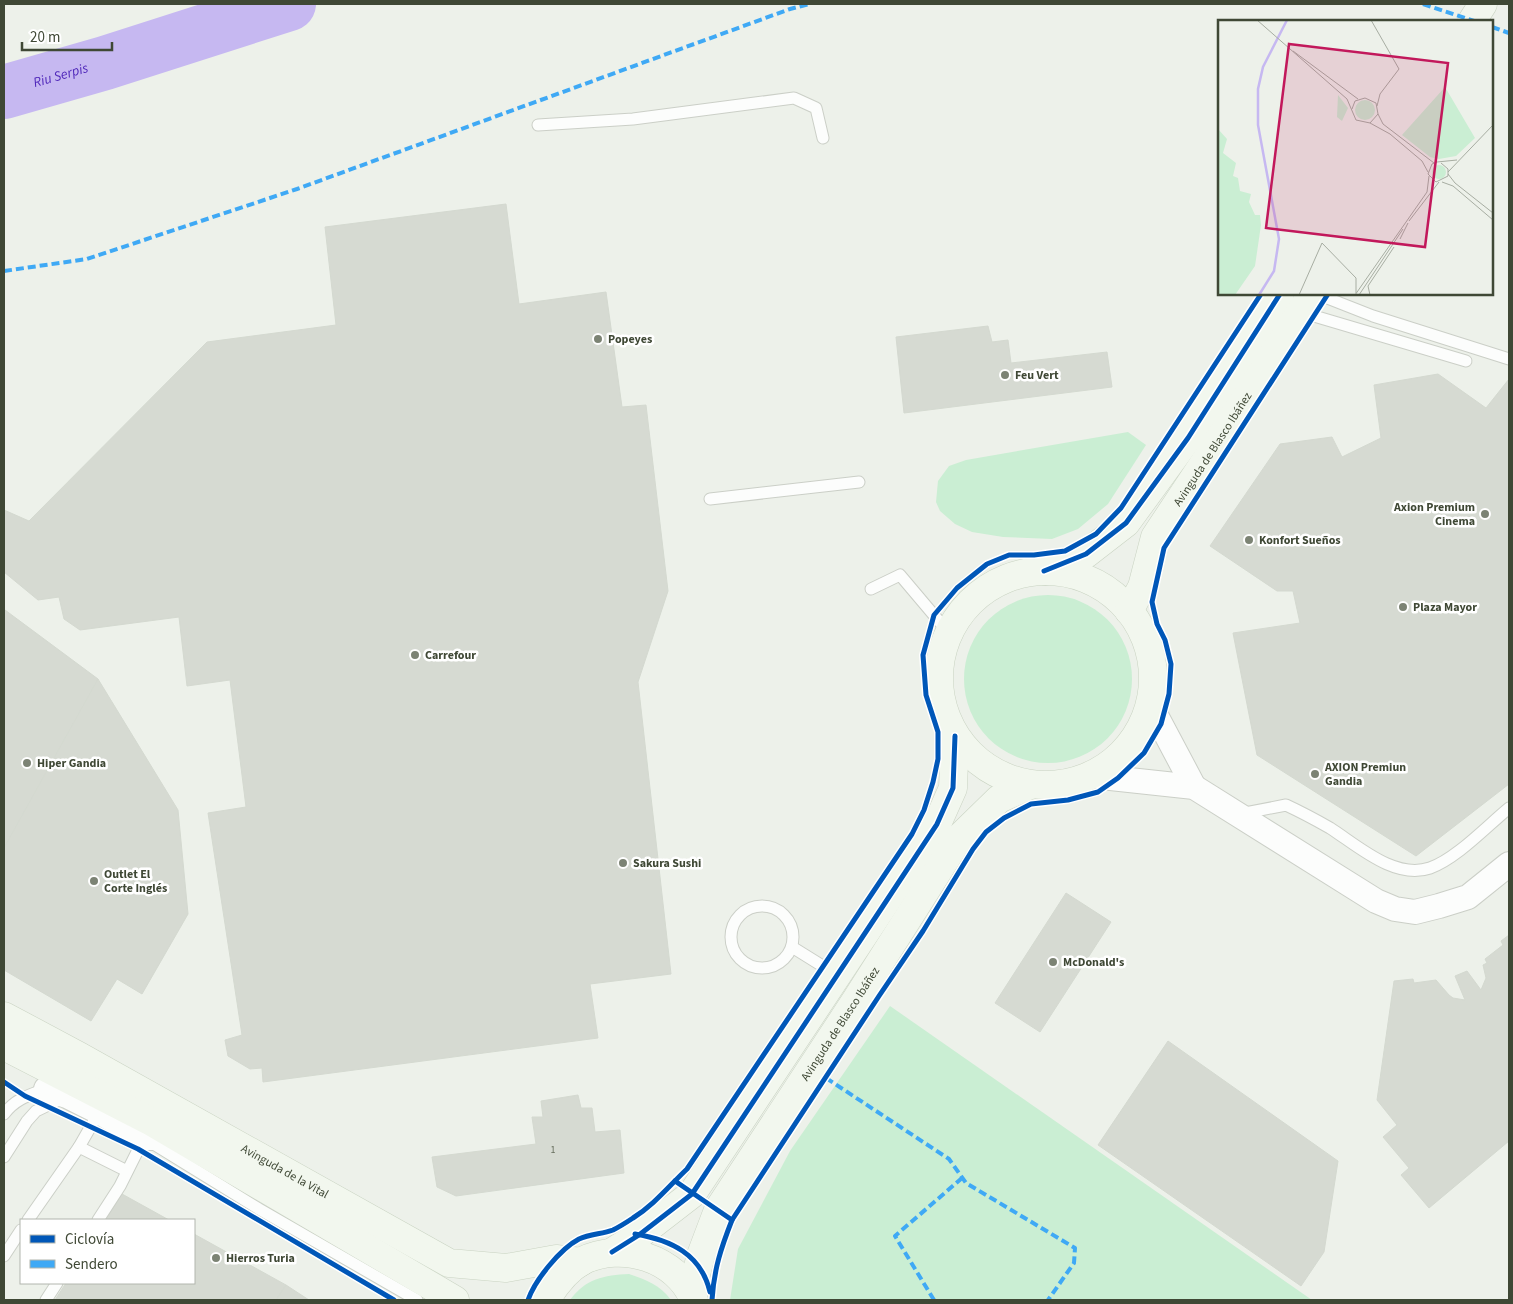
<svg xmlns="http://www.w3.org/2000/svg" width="1513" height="1304" font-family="'Source Sans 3',sans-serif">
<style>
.green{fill:#caeed3}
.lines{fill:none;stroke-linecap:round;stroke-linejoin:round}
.river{stroke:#c6b8f1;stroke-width:54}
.building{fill:#d6dad2;stroke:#d4d9d0}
.lane-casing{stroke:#cbcfc7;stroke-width:13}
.street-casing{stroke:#cbcfc7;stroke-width:26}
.secondary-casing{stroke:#c9d3c2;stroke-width:29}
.lane{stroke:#fcfdfc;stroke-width:11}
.street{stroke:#fcfdfc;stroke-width:24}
.secondary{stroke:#f2f7ee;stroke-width:28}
.quiet{stroke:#3fa9f5;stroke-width:4;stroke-dasharray:8 4;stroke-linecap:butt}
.cycleway-casing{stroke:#fff;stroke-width:8}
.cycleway{stroke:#0057b8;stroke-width:5}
.poi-dot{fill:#7c8374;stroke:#fff;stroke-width:2}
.labels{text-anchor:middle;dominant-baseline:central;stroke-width:5;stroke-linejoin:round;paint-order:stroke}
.number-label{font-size:10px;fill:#666d5d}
.poi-label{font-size:12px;font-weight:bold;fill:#3f4835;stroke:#fff;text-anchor:start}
.street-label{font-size:12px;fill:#3f4835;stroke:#fff}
.water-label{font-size:14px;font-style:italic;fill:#5028ba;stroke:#fff}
.inset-river{fill:none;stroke:#c6b8f1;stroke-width:2.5}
.inset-road{fill:none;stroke:#a7ada2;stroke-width:1}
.view{fill:#c2185b;fill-opacity:0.15;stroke:#c2185b;stroke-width:2.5}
.inset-edge{fill:none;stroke:#3f4835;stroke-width:2.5}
</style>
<rect width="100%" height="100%" fill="#edf1ea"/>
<!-- green -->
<g class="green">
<polygon points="1128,432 1146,445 1108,504 1078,529 1052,539 1003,537 972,532 955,524 940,511 936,502 938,481 949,466 966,460"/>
<circle cx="1048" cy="679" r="84"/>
<polygon points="890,1006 1312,1300 730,1300 738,1249 790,1151"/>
<path d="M629 1274C647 1280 660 1285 671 1300H570C585 1279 604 1275 629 1274Z"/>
</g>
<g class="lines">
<!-- river -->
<path class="river" id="s1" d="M4 92 105 63 289 4"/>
</g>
<!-- building -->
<g class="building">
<polygon points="506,204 519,304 606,292 622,407 646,405 668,591 638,682 671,974 590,984 598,1038 263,1082 262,1068 250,1069 228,1056 225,1040 242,1035 208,813 246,807 230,680 187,686 179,617 80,630 64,619 59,597 38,600 4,572 4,510 29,521 207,342 336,325 325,227"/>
<polygon points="988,326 992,342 1008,340 1011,363 1107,352 1112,387 904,413 896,337"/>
<polygon points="1438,374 1486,408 1509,379 1509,784 1416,856 1257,755 1233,633 1300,623 1293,591 1277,591 1210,546 1280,444 1332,437 1342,457 1381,438 1374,385"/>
<polygon points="5,610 98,679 4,848 4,612"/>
<polygon points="98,679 178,810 188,914 142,994 117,979 91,1021 4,970 4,848"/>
<polygon points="1066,893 1111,922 1040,1032 995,1003"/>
<polygon points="1509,935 1509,1141 1429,1208 1401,1175 1409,1168 1383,1137 1397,1125 1377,1100 1394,981 1413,979 1414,983 1436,980 1449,995 1453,998 1465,1000 1455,976 1467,971 1481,990 1486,978 1483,965 1487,963 1485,959 1503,945 1501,941"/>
<polygon points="1168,1041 1338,1161 1324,1252 1301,1286 1098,1145"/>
<polygon points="578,1095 581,1108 592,1108 595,1132 620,1130 624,1173 456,1196 437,1187 432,1157 536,1144 532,1117 543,1117 541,1101"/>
<polygon points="122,1194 169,1220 105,1220"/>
<polygon points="194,1234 286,1285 276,1300 55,1300 66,1283 194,1283"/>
<polygon points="286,1285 309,1300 276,1300"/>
</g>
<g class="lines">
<defs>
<g id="lane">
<polyline points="538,125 633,119 794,98 816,108 823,138"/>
<polyline points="1317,294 1373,316 1509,359"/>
<polyline points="1302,308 1314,316 1466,361"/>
<polyline points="710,499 859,482"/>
<polyline points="871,589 900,575 949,633"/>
<path d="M1240 814 1286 805C1301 812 1316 820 1330 828 1358 846 1395 880 1430 868 1456 859 1487 826 1509 808"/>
<circle cx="762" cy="937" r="31"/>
<polyline points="792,947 837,975"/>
<path d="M4 1114C15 1099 29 1095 46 1089"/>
<polyline points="79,1147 127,1171"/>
<polyline points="4,1157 27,1121 36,1111 65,1097"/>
<polyline points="28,1220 79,1147 99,1112 97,1109"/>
<polyline points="98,1220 120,1186 144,1138 259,1209 417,1300"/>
<polyline points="4,1256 21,1230"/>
<polyline points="46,1300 57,1283"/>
</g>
<g id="street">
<polyline points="1150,704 1194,787"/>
<polyline points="1092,776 1194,787 1376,901 1395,909 1415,912 1439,906 1468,897 1509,864"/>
<polyline points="46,1089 67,1096 99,1112 144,1138 177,1138"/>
</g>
<g id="secondary">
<polyline points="1472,21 1483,4"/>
<polyline points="1045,571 1086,554 1126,523 1188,438 1280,294"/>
<circle cx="1046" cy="678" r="107"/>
<path id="s2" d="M1129 611 1142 587 1155 537 1206 460 1312 294"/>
<path id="s3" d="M4 1016 79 1056 449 1263 506 1268 556 1259 581 1262"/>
<polyline points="4,1046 150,1121 455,1300"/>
<polyline points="612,1252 639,1235 692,1194 883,906 937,824 953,788 955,736"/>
<path id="s4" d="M691 1294 701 1255 718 1210 856 1000 959 838 999 799 1030 785"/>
<path d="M546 1300C555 1285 566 1270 582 1261 622 1241 677 1258 694 1300"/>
</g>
</defs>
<!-- lane casing -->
<use href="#lane" class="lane-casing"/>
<!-- street casing -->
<use href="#street" class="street-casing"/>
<!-- secondary casing -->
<use href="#secondary" class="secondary-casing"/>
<!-- lane -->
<use href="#lane" class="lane"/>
<!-- street -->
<use href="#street" class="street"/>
<!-- secondary -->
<use href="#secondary" class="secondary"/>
<!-- quiet -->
<g class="quiet">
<polyline points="1423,4 1474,21"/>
<polyline points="1492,27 1509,33"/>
<polyline points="4,271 87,259 297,189 790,9 810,4"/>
<polyline points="826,1078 949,1159 966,1183 1075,1248 1074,1263 1048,1300"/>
<polyline points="934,1300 895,1236 962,1178"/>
</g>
<defs>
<g id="cycleway">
<polyline points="1044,571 1086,554 1126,523 1188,438 1280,294"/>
<polyline points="4,1082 25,1096 138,1149 394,1300"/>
<polyline points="675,1181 732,1220"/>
<path d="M635 1234C671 1240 701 1254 710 1292"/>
<polyline points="612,1252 639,1235 692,1194 883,906 937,824 953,788 955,736"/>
<path d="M528 1300C535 1280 560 1249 579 1239 590 1234 602 1234 613 1230 619 1227 627 1222 633 1218 654 1205 669 1186 687 1169L912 834 924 810 933 782 938 759V732L926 695 923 655 934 615 957 588 987 564 1009 555H1034L1065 551 1096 534 1121 508 1261 294"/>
<path d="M712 1300C714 1269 721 1248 732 1220L879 996 923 931 973 849 986 832 1004 818 1031 804 1068 800 1098 792 1118 778 1144 753 1161 724 1169 694 1171 664 1165 640 1157 624 1152 602 1164 548 1328 294"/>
</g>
</defs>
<!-- cycleway casing -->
<use href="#cycleway" class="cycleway-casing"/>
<!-- cycleway -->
<use href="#cycleway" class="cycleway"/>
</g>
<!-- markers -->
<g class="poi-dot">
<circle cx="598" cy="339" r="5"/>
<circle cx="1005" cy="375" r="5"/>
<circle cx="1485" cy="514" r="5"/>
<circle cx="1249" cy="540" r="5"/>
<circle cx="1403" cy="607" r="5"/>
<circle cx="415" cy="655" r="5"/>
<circle cx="27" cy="763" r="5"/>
<circle cx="1315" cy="774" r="5"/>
<circle cx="623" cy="863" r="5"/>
<circle cx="94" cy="881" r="5"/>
<circle cx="1053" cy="962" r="5"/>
<circle cx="216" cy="1258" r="5"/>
</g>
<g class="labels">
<!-- number labels -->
<g class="number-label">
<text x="553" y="1150">1</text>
</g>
<!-- poi labels -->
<g class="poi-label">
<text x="608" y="339">Popeyes</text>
<text x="1015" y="375">Feu Vert</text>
<text x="1475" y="507" text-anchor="end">Axion Premium<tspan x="1475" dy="14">Cinema</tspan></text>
<text x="1259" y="540">Konfort Sueños</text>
<text x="1413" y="607">Plaza Mayor</text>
<text x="425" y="655">Carrefour</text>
<text x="37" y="763">Hiper Gandia</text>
<text x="1325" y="767">AXION Premiun<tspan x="1325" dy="14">Gandia</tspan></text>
<text x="633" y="863">Sakura Sushi</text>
<text x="104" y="874">Outlet El<tspan x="104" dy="14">Corte Inglés</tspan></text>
<text x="1063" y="962">McDonald's</text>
<text x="226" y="1258">Hierros Turia</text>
</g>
<!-- street labels -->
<g class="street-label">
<text stroke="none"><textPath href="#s2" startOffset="184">Avinguda de Blasco Ibáñez</textPath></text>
<text stroke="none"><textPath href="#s4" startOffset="311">Avinguda de Blasco Ibáñez</textPath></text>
<text stroke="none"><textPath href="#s3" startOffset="321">Avinguda de la Vital</textPath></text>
</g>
<!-- water labels -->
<g class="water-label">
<text stroke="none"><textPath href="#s1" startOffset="59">Riu Serpis</textPath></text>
</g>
</g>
<!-- overview -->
<g transform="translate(1218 20)">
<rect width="275" height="275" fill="#edf1ea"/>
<path d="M227 67 257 118 238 136 221 139 212 137 184 115ZM120 75 130 88 124 101 119 97ZM137 90a10 10 0 1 1 20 0a10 10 0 1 1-20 0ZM0 109 9 119 5 133 18 143 15 156 20 158 22 171 33 174 31 182 37 195H42L43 205 37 246 17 275H0ZM214 152a7 7 0 1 1 14 0a7 7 0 1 1-14 0Z" fill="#caeed3"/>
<path class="inset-river" d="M41 275 56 251 61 219 40 105V69L45 47 69 0"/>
<path class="inset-road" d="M39 0 129 79 138 100 152 103 160 94 158 83 147 78 137 81 134 89M153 0 181 49 162 74 159 86M75 31 140 79M160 94 165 104 216 143M152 103 172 114 204 141 210 152M223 143 230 149V156L218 162 210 154 214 144 219 142 239 140M230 152 275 105M230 154 237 163 275 193M224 162 235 166 275 200M191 201 221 162M182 219 190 203M81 275 104 223 138 258V273M137 275 209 172 211 156M141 275 185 209M152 275 150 266 176 227"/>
<path class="view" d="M71 24 230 43 207 227 48 208Z"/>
<rect width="275" height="275" class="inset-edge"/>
</g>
<!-- border -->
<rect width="1513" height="1304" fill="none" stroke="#3f4835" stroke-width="10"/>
<!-- legend -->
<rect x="20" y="1219" width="175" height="65" fill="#ffffff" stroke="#b2b6ae"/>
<rect x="30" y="1235" width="25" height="8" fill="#0057b8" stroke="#b2b6ae"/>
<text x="65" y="1244" font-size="15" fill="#3f4835">Ciclovía</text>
<rect x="30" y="1260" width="25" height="8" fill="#3fa9f5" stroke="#b2b6ae"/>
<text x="65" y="1269" font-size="15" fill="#3f4835">Sendero</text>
<!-- scale -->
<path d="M22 42v8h90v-8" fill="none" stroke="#3f4835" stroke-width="2.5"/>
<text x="30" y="42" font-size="15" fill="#3f4835" stroke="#ffffff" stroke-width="4" paint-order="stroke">20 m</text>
</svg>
